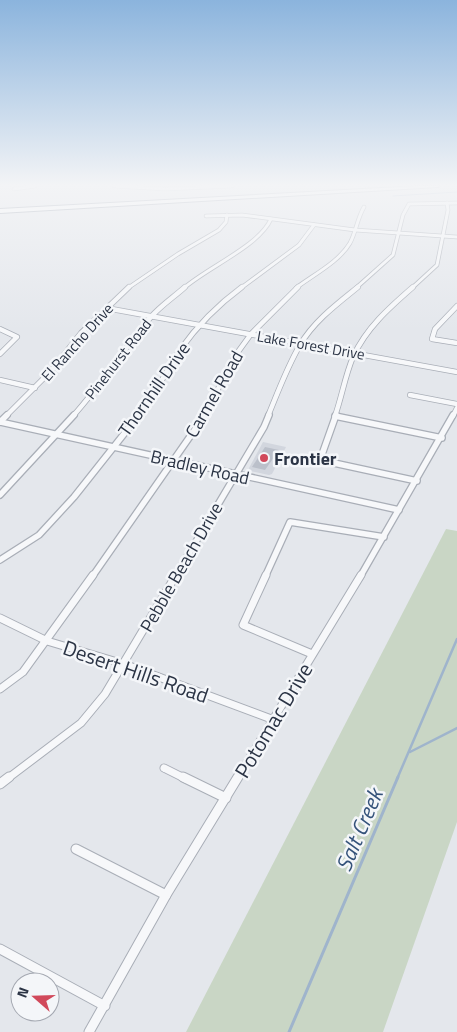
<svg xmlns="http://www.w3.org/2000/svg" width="457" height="1032" font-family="'Titillium Web',sans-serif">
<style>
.built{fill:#d2d6de}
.green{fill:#c9d6c5}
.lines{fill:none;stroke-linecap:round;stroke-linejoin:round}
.stream-far2{stroke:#9fb4cc;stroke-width:1}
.stream-far1{stroke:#9fb4cc;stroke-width:2.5}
.stream{stroke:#9fb4cc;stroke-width:3}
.building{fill:#bbc0ca}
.minor-far4-casing{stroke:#a9aeb7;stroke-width:4.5}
.minor-far3-casing{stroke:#a9aeb7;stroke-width:6}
.minor-far2-casing{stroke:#a9aeb7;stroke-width:8}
.minor-far1-casing{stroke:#a9aeb7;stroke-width:9}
.minor-casing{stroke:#a9aeb7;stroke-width:11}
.highway-casing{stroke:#8b94a3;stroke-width:2}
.minor-far4{stroke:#f7f8fa;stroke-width:3}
.minor-far3{stroke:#f7f8fa;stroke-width:4.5}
.minor-far2{stroke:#f7f8fa;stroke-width:5.5}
.minor-far1{stroke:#f7f8fa;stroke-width:7}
.minor{stroke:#f7f8fa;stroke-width:9}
.highway{fill:#fff;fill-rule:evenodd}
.poi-dot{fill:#d1495b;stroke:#f4f6f9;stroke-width:2}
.labels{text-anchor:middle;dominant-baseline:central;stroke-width:5;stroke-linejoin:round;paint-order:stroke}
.far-street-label{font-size:15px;fill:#2b3445;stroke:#f4f6f9}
.street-label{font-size:18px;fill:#2b3445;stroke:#f4f6f9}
.poi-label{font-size:18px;font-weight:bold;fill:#2b3445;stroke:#f4f6f9;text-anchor:start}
.near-street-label{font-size:21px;fill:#2b3445;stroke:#f4f6f9}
.near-water-label{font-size:22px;font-style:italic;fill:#34527a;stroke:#f4f6f9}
</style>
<rect width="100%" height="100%" fill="#e4e7ec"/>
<!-- built -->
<polygon class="built" points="263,442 286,447 272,474 269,475 250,471 249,468"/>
<!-- green -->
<polygon class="green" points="446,529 457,531 457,822 383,1032 186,1032"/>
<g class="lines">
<!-- stream-far2 -->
<polyline class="stream-far2" points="393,196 457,192"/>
<!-- stream-far1 -->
<g class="stream-far1">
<polyline points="410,752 457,728"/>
<polyline points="397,779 457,639"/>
</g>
<!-- stream -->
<polyline class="stream" points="289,1032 398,777"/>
</g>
<!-- building -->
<polygon class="building" points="265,447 279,450 265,470 252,467"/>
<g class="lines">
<defs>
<g id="minor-far4">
<polyline points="114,186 165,189 232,186"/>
<polyline points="14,189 35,186"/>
<polyline points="206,216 242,215 355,230 457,237"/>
<polyline points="128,288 178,254 219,230 226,222 227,215"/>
<path d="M184 288C208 267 259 246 271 219"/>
<polyline points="241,288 299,245 314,225"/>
<path d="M296 288C313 275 339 262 350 243 356 232 357 219 364 207"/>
<polyline points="356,288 393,255 403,215 409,204 457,203"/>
<polyline points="412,288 437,265 448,210 447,203"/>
</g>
<g id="minor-far3">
<polyline points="457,306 435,329 432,339 457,343"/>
<polyline points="106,308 457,372"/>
<polyline points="0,329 17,337 0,354"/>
<polyline points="0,380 35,388"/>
<polyline points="410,395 457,404"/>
<polyline points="6,416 51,371 81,333 129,287"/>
<path d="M73 416C101 385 123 350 150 318 160 306 174 297 185 287"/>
<path d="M138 416C154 396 166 372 180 350 197 326 219 304 242 287"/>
<polyline points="204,416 235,356 251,334 298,287"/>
<path d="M268 416C278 392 287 367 300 345 314 321 337 304 358 287"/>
<path d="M335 416C342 396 345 376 353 357 366 328 390 307 413 287"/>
<polyline points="453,416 457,408"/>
</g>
<g id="minor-far2">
<polyline points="336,415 320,460 417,481"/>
<polyline points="335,416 442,438"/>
<polyline points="0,422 399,510"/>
<polyline points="0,422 7,415"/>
<polyline points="0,495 74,415"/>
<polyline points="0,560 39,535 74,497 139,415"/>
<polyline points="92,577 205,415"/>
<polyline points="175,577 264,427 269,415"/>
<polyline points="265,577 290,522 384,537"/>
<polyline points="360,577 453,415"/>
</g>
<g id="minor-far1">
<polyline points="266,575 243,625 312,654"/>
<polyline points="0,618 47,641 124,664 274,720"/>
<polyline points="0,689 23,672 93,575"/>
<polyline points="164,768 186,779"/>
<polyline points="7,779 81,723 105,694 176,575"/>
<polyline points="237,779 361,575"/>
</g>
<g id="minor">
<polyline points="183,777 226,798"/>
<polyline points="0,784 9,777"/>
<polyline points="76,849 166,895"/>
<polyline points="0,949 105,1006"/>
<polyline points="89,1032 166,895 238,777"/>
</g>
<polygon id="highway" points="417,186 440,186 438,187 0,213 0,209"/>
</defs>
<!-- minor-far4 casing -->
<use href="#minor-far4" class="minor-far4-casing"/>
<!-- minor-far3 casing -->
<use href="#minor-far3" class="minor-far3-casing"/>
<!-- minor-far2 casing -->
<use href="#minor-far2" class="minor-far2-casing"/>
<!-- minor-far1 casing -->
<use href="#minor-far1" class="minor-far1-casing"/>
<!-- minor casing -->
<use href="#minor" class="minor-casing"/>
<!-- highway casing -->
<use href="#highway" class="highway-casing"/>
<!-- minor-far4 -->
<use href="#minor-far4" class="minor-far4"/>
<!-- minor-far3 -->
<use href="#minor-far3" class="minor-far3"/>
<!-- minor-far2 -->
<use href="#minor-far2" class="minor-far2"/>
<!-- minor-far1 -->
<use href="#minor-far1" class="minor-far1"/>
<!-- minor -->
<use href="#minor" class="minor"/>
<!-- highway -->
<use href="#highway" class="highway"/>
</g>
<!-- sky -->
<linearGradient id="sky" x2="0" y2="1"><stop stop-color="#8bb4dd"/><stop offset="0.56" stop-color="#f3f4f6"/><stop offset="1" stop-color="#f3f4f6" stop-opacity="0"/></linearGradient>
<rect width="457" height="330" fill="url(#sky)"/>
<!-- markers -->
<circle class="poi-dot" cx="264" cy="458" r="5"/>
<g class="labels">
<!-- far-street labels -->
<g class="far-street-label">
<text transform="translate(77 342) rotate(-48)">El Rancho Drive</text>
<text transform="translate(311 345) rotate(10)">Lake Forest Drive</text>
<text transform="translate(118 359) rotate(-52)">Pinehurst Road</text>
</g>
<!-- street labels -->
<g class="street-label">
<text transform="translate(154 389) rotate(-55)">Thornhill Drive</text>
<text transform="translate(214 394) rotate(-60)">Carmel Road</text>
<text transform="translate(200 467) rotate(13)">Bradley Road</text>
<text transform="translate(181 567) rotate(-60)">Pebble Beach Drive</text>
</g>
<!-- poi labels -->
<g class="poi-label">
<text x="274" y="458">Frontier</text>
</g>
<!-- near-street labels -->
<g class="near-street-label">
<text transform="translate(136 671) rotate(19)">Desert Hills Road</text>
<text transform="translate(273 720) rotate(-59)">Potomac Drive</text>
</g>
<!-- near-water labels -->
<g class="near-water-label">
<text transform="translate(359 830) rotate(-67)">Salt Creek</text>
</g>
</g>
<!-- north arrow -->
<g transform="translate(35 997) rotate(290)"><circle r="24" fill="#f4f6f9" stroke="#a4a8b1"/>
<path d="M0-4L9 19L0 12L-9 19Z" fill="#d1495b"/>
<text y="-8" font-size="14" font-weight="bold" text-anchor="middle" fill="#2b3445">N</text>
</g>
</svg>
